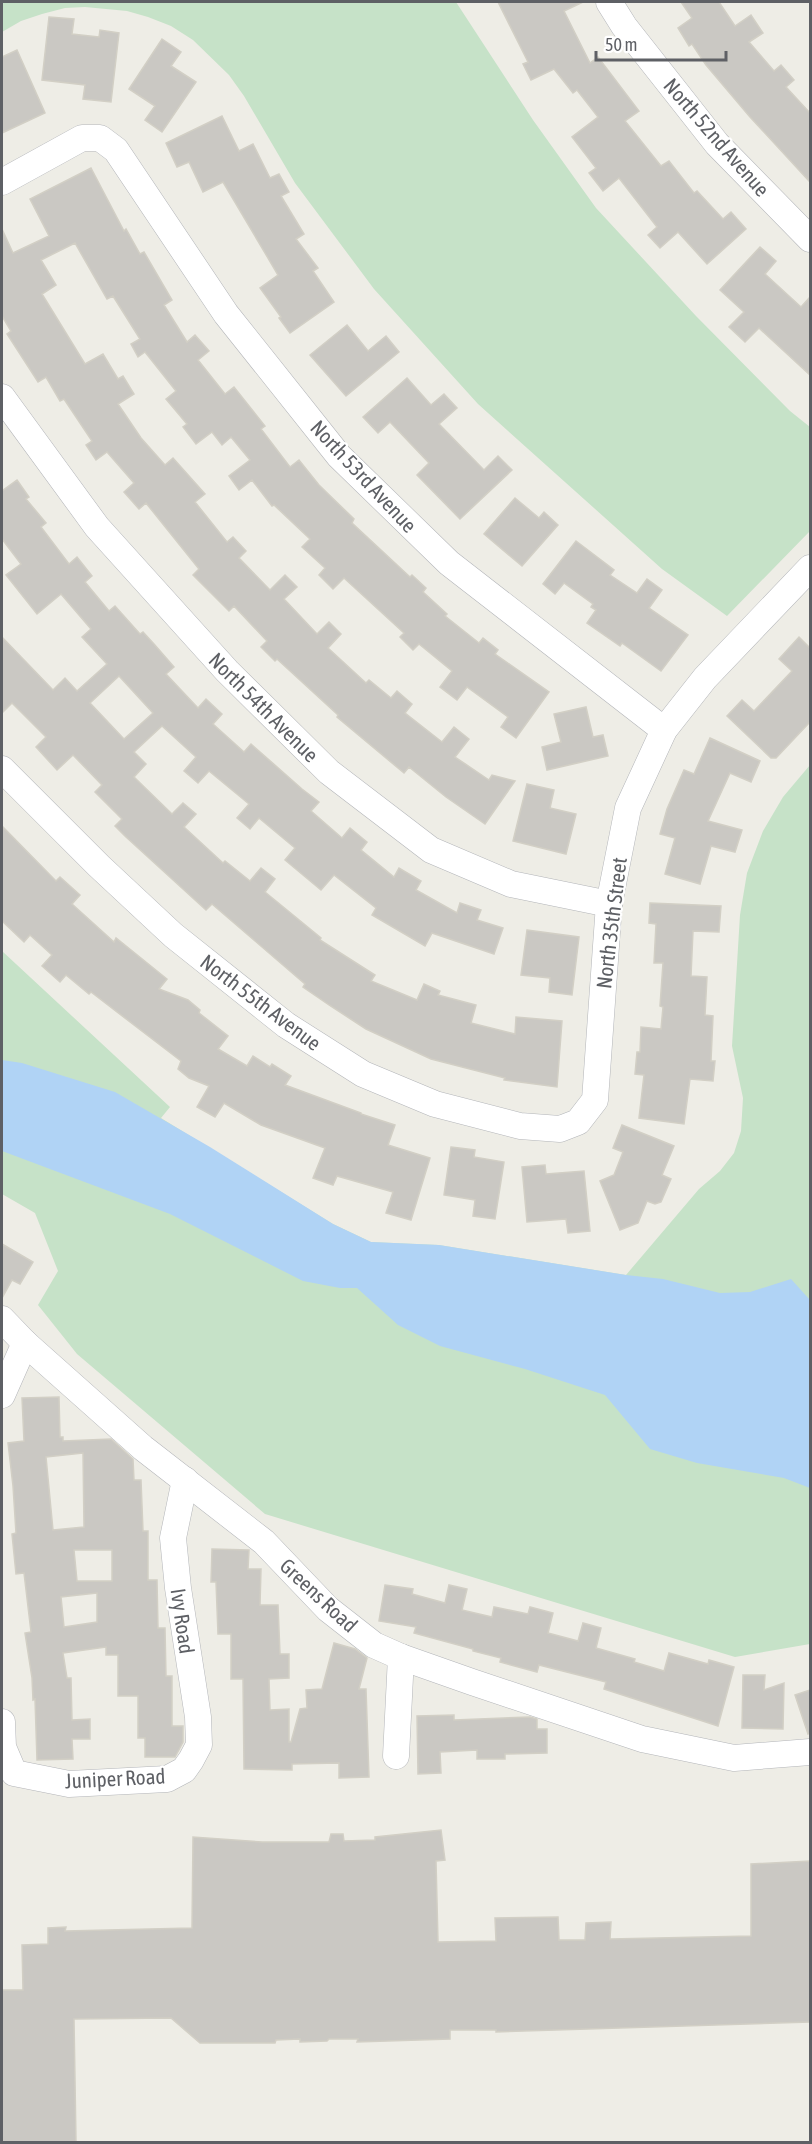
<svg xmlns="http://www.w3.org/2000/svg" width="812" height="2144" font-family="'Asap Condensed',sans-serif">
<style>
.green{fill:#c6e2c8}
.water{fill:#b0d3f5}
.building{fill:#cac8c3;stroke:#d2cfc5;stroke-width:1.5;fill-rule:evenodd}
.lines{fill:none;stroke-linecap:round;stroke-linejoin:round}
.minor-casing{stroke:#b3b5b9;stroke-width:27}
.minor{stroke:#fff;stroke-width:26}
.labels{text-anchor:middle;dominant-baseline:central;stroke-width:4.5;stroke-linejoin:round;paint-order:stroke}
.street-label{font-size:21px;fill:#5e6065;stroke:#fff}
</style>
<rect width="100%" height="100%" fill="#eeede6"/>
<!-- green -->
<g class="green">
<polygon points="2,2 456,2 533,120 596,208 696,316 790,411 810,427 810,531 727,616 662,569 478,404 374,289 295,183 244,96 229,75 193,40 171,26 148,17 127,11 85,7 65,8 42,14 21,21 2,32"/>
<polygon points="810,765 810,1644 735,1657 265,1514 77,1354 38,1305 58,1271 35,1213 2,1194 2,951 170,1107 161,1118 333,1224 371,1242 439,1245 626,1275 699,1189 720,1171 734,1153 741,1131 743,1098 732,1046 740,915 747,873 763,831 783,797"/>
</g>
<!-- water -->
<polygon class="water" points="2,1060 22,1063 115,1092 210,1147 333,1224 371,1242 439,1245 626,1275 663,1279 720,1293 750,1292 791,1279 810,1300 810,1488 784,1478 697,1463 650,1449 605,1395 525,1369 440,1346 398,1325 357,1288 340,1288 303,1281 170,1214 2,1151"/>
<!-- building -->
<g class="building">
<polygon points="498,2 583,2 564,11 590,63 598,57 639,111 625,121 661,166 669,161 694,193 697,191 723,219 731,212 746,229 707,264 678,232 660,248 648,235 657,227 619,178 603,191 589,173 596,168 572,137 598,117 577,90 573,93 554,69 531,80 523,64 528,62"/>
<polygon points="681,2 719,2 735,26 751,15 763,33 749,42 774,71 781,65 794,80 786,87 810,113 810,182 750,117 706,65 692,44 689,46 678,28 692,18"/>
<polygon points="49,17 74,19 72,34 99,37 100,30 119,33 111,102 83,99 85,85 42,80"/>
<polygon points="162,39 181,52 171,66 196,82 162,132 145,120 155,106 129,89"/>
<polygon points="17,50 45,113 2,133 2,57"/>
<polygon points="222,116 239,151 253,144 270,178 279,174 289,192 281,196 304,234 296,239 318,268 313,271 334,302 290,333 279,318 281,317 260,288 278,275 223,182 203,192 189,162 177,167 166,143"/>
<polygon points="91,168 124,231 126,229 140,254 144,252 172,300 164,305 187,342 195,335 209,351 198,360 225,394 234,387 265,426 261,429 290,467 299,460 319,485 354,519 352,523 410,577 412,575 426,588 423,592 447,614 445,616 479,643 483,638 498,650 495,654 549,692 516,738 501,727 508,717 467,687 457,700 440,687 452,671 419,644 413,650 400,637 404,633 344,578 333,589 319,575 325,568 302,547 310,539 274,505 272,506 252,480 239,490 229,476 250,460 231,437 222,445 212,432 196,444 183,427 187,424 166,399 176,391 145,352 138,357 131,344 140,339 113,296 107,299 75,243 41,260 56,285 42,294 85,364 103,354 118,379 123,376 134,394 118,404 141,438 165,465 173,458 205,494 195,502 227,542 233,537 246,551 239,558 270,590 285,575 297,587 284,599 317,634 329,622 341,634 328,648 366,683 369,680 391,698 397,691 412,704 405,713 442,742 454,727 469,739 455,757 489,780 492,775 515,781 485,824 446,797 409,767 404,773 337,717 338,715 277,659 275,661 261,647 267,641 234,606 229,611 193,575 199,569 146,503 139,509 124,492 134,483 107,452 96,460 86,445 92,441 64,399 60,401 46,377 38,382 7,334 11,331 2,316 2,229 13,253 49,236 30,199"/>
<polygon points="760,247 776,261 765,274 801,307 810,297 810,375 759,328 745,342 729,327 744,312 720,290"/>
<polygon points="347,325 368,351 386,336 399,352 346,396 310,355"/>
<polygon points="407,378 431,405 444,394 457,408 439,424 484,470 498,456 512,470 460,519 417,475 429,463 390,422 378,433 363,417"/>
<path d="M17 480 29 497 26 499 46 523 41 527 69 564 77 557 92 576 85 582 109 611 115 606 140 634 143 632 154 644 174 667 166 674 198 708 206 699 222 714 213 724 244 752 251 744 302 789 319 802 311 811 342 838 350 828 367 842 361 850 394 877 399 868 421 881 416 890 457 913 460 903 481 910 477 920 503 928 494 954 432 933 425 946 372 915 376 908 334 875 321 890 285 860 295 848 259 818 250 829 237 818 249 804 209 771 198 783 184 771 196 757 162 726 134 752 146 764 134 777 172 814 183 803 196 814 184 827 223 863 225 861 250 881 261 868 275 879 265 892 321 938 320 940 375 975 371 981 417 1000 424 984 440 991 438 995 476 1005 471 1023 515 1034 516 1017 562 1021 557 1087 504 1080 505 1078 431 1059 366 1029 329 1005 303 987 305 984 212 904 206 910 126 837 115 826 122 819 95 792 102 785 73 755 57 770 36 747 46 737 12 703 2 713V637L53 690 65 678 77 691 107 664 82 637 91 629 61 594 37 614 6 575 21 564 2 539V491ZM119 676 153 713 124 739 90 703Z"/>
<polygon points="515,498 539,518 544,512 558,525 522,566 484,534"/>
<polygon points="576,541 614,570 610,575 637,593 647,579 662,590 649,608 688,635 661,671 622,643 620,646 587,623 596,610 591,607 593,604 564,583 555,594 543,584"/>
<polygon points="799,637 810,648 810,722 776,758 771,758 727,716 742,700 754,711 792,671 779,659"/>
<polygon points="586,707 593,737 603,735 608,756 547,770 542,747 561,742 554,714"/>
<polygon points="710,738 760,761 751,782 730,773 708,821 742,830 735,852 711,846 700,884 665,874 675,838 660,834 667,809 684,770 694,774"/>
<polygon points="527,784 554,790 550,808 576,814 566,854 513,841"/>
<polygon points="2,826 56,881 60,877 80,895 72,904 114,942 116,938 167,979 159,989 188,1000 200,1010 199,1013 228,1036 218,1049 247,1066 253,1056 270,1067 272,1064 291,1076 285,1085 361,1113 361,1114 395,1125 388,1145 430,1158 411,1220 386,1213 393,1192 337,1176 333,1185 313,1178 325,1148 261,1125 224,1103 215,1117 197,1107 209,1086 189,1078 178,1069 181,1061 91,992 89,994 66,975 60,982 42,966 52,955 30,935 24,942 2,921"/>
<polygon points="650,903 721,906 719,932 693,931 691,976 707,977 705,1015 713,1016 711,1061 715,1061 713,1081 690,1079 684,1124 639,1118 644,1075 635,1074 637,1052 640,1052 641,1027 661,1029 663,1007 660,1006 663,963 654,963 656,924 649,923"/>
<polygon points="527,930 579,937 572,995 549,992 550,978 521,975"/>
<polygon points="622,1125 674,1146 662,1175 671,1179 661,1202 655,1204 647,1201 638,1223 620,1230 600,1181 614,1175 623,1152 613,1148"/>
<polygon points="451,1147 475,1150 474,1157 504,1162 495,1219 473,1216 475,1200 444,1195"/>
<polygon points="545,1165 546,1174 584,1171 590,1231 568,1233 566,1219 527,1222 522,1167"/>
<polygon points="2,1244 33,1262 20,1284 12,1280 2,1298"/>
<path d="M59 1397 60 1437H63V1441L111 1439 133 1459 134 1480H141L143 1531H148V1580H157L158 1628H165L166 1676H172V1726H183V1742L175 1757H145V1738H138V1696H118V1655H106V1647L63 1653 67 1678H71L72 1720 90 1719V1739H72L73 1759 37 1760 35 1699 33 1700 32 1678 25 1633 31 1632 24 1573 16 1574 12 1534 16 1533 13 1486 8 1443 24 1441 22 1398ZM83 1453 84 1527 53 1530 46 1457ZM74 1550H112V1581H77ZM97 1593V1622L64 1627 61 1597Z"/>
<polygon points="212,1549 249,1550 248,1569 261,1569 260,1605 278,1605 280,1654 289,1654 289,1678 269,1679 270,1710 289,1709 289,1742 291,1742 300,1709 307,1708 306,1690 322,1689 334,1643 355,1649 367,1658 359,1689 366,1689 369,1777 339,1778 339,1763 292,1764 292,1770 244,1769 243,1679 231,1679 231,1634 218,1634 216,1582 211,1582"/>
<polygon points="385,1585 413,1589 412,1594 445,1603 449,1585 467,1589 462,1610 492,1617 494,1607 528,1614 530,1607 553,1613 548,1633 578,1641 583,1623 601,1628 596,1648 635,1659 634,1662 664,1671 669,1653 708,1664 709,1660 734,1667 718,1726 604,1689 606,1682 539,1665 537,1672 500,1662 501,1658 473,1651 473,1649 414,1633 416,1627 379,1621"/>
<polygon points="743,1675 765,1675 764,1690 784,1683 783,1729 742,1728"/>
<polygon points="810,1690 810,1733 808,1734 795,1695"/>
<polygon points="454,1715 454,1720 530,1717 537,1719 537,1729 547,1729 547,1753 505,1754 505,1759 477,1759 477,1750 440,1752 441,1773 418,1774 417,1716"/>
<polygon points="441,1830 445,1860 436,1861 438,1942 496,1941 495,1918 558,1917 559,1940 585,1940 586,1923 611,1922 610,1939 751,1936 751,1864 810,1861 810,2022 496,2032 496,2030 450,2030 450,2039 357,2042 358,2039 329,2039 327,2041 300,2042 300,2039 276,2040 275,2043 200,2043 171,2018 74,2019 76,2142 2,2142 2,1990 23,1990 22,1945 48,1944 48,1928 66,1927 65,1931 192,1928 193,1837 262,1842 329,1842 331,1834 343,1834 344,1841 375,1840 375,1837"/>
</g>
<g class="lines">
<defs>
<g id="minor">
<polyline points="609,2 624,26 717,144 810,239"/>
<polyline points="2,182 82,138 100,138 116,150 226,314 339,456 449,563 664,730"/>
<polyline points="2,397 97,527 227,671 329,772 431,850 511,884 609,904"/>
<polyline points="2,769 99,866 173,935 286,1025 363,1074 435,1104 520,1126 560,1129 578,1122 595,1100 609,904 628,808 664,730 705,678 810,568"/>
<polyline points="2,1319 25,1343 143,1448 264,1542 328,1609 374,1645 401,1657 472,1682 642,1739 734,1758 810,1752"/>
<polyline points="2,1395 25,1343"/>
<polyline points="2,1722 3,1747 14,1773 69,1784 167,1779 184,1770 191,1760 199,1745 198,1717 178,1588 173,1538 185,1480"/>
<polyline points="396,1756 401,1657"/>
</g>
</defs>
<!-- minor casing -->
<use href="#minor" class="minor-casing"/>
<!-- minor -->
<use href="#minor" class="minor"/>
</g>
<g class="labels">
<!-- street labels -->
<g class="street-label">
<text transform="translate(717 137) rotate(49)">North 52nd Avenue</text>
<text transform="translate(364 476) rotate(47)">North 53rd Avenue</text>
<text transform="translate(264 707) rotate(45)">North 54th Avenue</text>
<text transform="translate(611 923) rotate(-83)">North 35th Street</text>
<text transform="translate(261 1002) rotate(37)">North 55th Avenue</text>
<text transform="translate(319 1595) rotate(43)">Greens Road</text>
<text transform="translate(183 1621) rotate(82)">Ivy Road</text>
<text transform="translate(115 1778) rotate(-3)">Juniper Road</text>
</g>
</g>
<!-- border -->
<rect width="812" height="2144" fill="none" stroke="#5e6065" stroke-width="6"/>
<!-- scale -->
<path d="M596 51v9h130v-9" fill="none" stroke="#5e6065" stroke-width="3"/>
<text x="605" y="51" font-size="18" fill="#5e6065" stroke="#ffffff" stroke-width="4.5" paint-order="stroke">50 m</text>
</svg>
